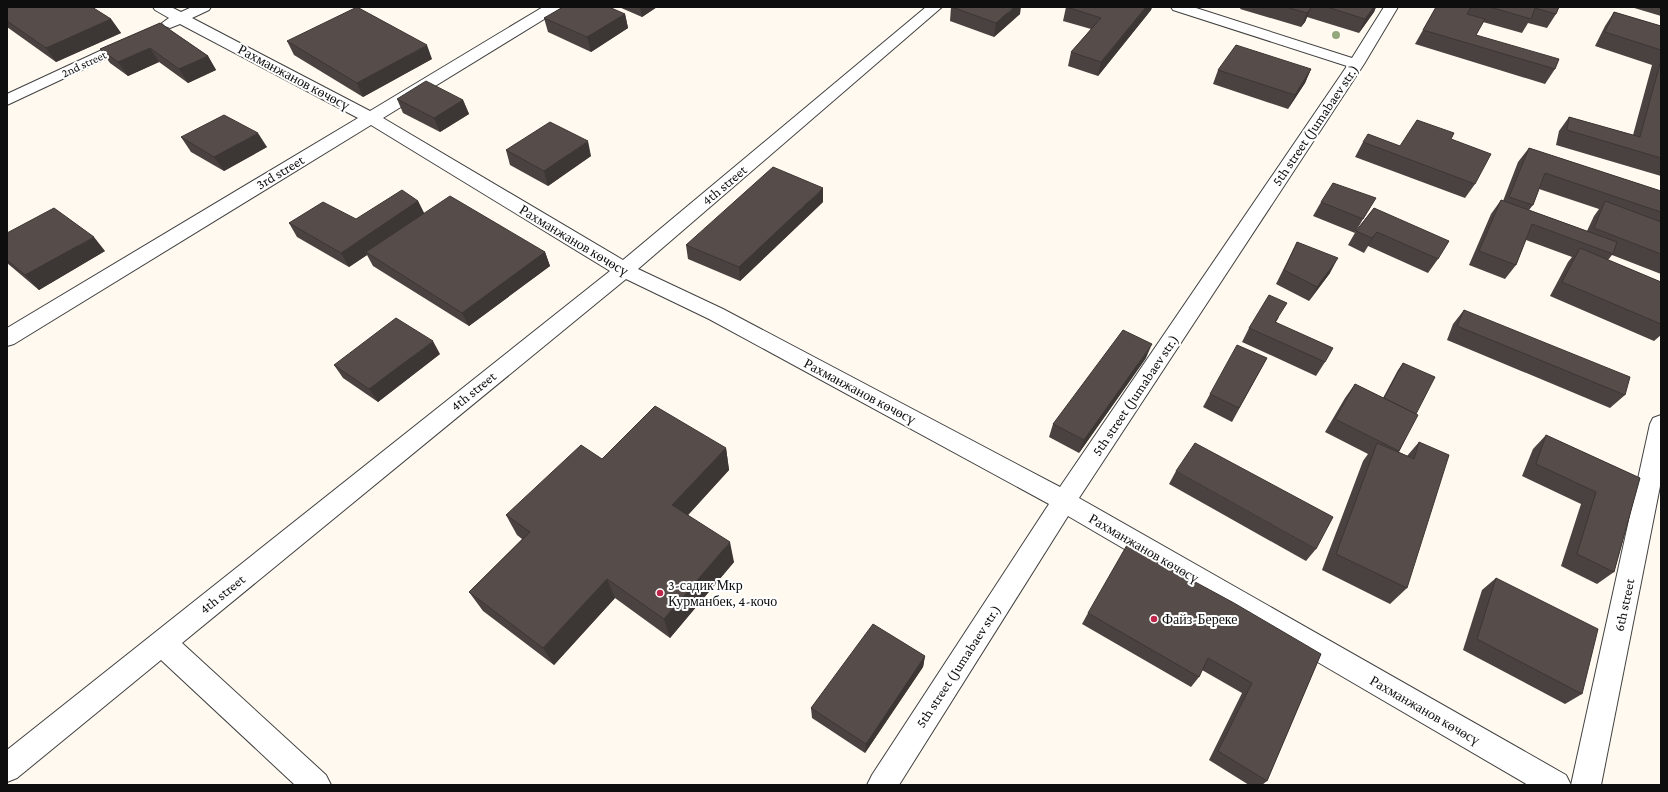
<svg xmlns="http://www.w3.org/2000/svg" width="1668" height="792" font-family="'Crimson Pro',serif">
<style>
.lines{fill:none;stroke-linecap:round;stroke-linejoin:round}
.minor-casing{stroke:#414141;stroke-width:2}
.minor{fill:#fff;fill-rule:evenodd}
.tree{fill:#93a87c}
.wall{fill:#4a4240;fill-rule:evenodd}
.shaded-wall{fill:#3c3634}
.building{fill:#564d4a;stroke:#3c3634}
.poi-dot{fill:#be264a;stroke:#fff;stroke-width:1.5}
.labels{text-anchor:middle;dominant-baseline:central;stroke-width:4;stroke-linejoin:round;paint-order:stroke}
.far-street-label{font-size:12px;fill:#0e0e0e;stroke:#fff}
.street-label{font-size:14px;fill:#0e0e0e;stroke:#fff}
.poi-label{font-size:14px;fill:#0e0e0e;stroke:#fff;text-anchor:start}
</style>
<rect width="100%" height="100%" fill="#fff9ef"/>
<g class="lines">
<defs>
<g id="minor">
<polygon points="153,7 171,7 181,12 192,7 211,7 209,10 192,18 370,111 543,7 561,7 559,10 383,118 623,260 926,7 942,7 638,269 723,309 1060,487 1347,66 1173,10 1171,7 1193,7 1352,58 1384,7 1398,7 1364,64 1079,498 1566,775 1571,785 1528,785 1068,516 899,785 867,785 872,775 1049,504 709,319 626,279 182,643 326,775 331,785 295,785 161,660 17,778 7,782 7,750 610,271 371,125 14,344 7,346 7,328 358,118 180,24 170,28 165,26 162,23 169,18 155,10"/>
<polygon points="130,37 135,39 138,42 135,45 7,105 7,94"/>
<polygon points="1661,415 1661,481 1601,785 1571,785 1650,424 1653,418"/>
</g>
</defs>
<!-- minor casing -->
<use href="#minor" class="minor-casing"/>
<!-- minor -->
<use href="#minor" class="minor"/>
</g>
<!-- trees -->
<circle class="tree" cx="1336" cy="35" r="4"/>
<!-- wall -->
<g class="wall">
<polygon points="7,7 111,19 121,33 56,62 7,27"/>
<polygon points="619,7 657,7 642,17"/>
<polygon points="951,7 1020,14 994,37 950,21"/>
<polygon points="1066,7 1152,7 1151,10 1098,76 1068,66 1071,52 1091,29 1063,21"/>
<polygon points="1241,7 1376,7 1374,12 1359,33 1307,17 1305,22 1301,27 1240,9"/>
<polygon points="1436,7 1559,7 1556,14 1547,28 1528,23 1522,33 1483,22 1476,35 1555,69 1545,84 1415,44"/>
<polygon points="1631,7 1661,7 1661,16"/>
<polygon points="1614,12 1661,26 1661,176 1556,145 1559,131 1569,117 1633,135 1652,65 1595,46 1605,26"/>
<polygon points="625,14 628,28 591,52 548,32 544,18"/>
<polygon points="160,23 208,56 216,70 188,83 159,62 128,76 110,63 100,49"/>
<polygon points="287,41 432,59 363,97 294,55"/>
<polygon points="1311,69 1305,83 1288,109 1213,84 1218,70"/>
<polygon points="397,99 463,100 469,114 440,132 403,113"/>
<polygon points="181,137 267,147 224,171 191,152"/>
<polygon points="1363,142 1400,146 1475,184 1465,198 1355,157"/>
<path d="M1529 148 1661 191V274L1612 255 1608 260 1661 282V335L1654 341 1550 296 1568 262 1572 257 1526 240 1516 265 1505 279 1469 265 1491 214 1501 200 1503 201 1518 162ZM1539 189 1599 209 1594 216 1587 231 1529 210 1533 205Z"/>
<polygon points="506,150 591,156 548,186 510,165"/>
<polygon points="418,201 424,213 545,252 550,266 469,326 373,266 367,255 349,267 297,237 289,223 356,219"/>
<polygon points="823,202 740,281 688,259 686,245"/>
<polygon points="1321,202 1367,212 1355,233 1313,216"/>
<polygon points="1374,208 1438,259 1428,273 1368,246 1364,253 1348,245 1356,231"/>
<polygon points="7,233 105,251 39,290 7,263"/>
<polygon points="1297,242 1330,273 1309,301 1276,284"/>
<polygon points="1464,310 1625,395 1610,408 1447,340 1453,324"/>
<polygon points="1279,317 1276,322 1325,362 1316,376 1242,342 1249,328"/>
<polygon points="440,354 378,402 343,378 334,365"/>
<polygon points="1146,358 1079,453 1049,437 1053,424"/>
<polygon points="1267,358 1232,422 1203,407 1210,394"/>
<polygon points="1403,363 1416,414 1399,452 1407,456 1419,442 1407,588 1390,604 1322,570 1363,461 1368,454 1325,432 1345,398 1355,384 1383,398 1398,370"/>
<polygon points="1546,435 1640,478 1614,572 1597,584 1561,566 1581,504 1522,476 1533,449"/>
<polygon points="726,448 729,470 688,515 734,562 670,638 615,598 554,665 483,611 469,592 522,539 517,535 506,515 602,459"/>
<polygon points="1176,471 1316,549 1306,561 1169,484"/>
<polygon points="1496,578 1582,694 1565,704 1463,650 1482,590"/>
<polygon points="1088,613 1321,654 1267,781 1262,785 1249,785 1209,760 1242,693 1202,670 1199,677 1191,687 1082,624"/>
<polygon points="925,656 923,667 865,753 812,718 811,708"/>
</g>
<!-- shaded-wall -->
<g class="shaded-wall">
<polygon points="640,7 657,7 642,17"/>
<polygon points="1014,7 1021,7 1020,14 994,37 996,23"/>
<polygon points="1146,7 1152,7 1151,10 1098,76 1101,62"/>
<polygon points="1374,7 1376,7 1374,12 1359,33 1365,19"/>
<polygon points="1311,8 1305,22 1301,27 1307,13"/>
<polygon points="625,14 628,28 591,52 587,37"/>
<polygon points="111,19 121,33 56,62 46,48"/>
<polygon points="427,45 432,59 363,97 357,83"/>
<polygon points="150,48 159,62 128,76 118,62"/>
<polygon points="208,56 216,70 188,83 179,69"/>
<polygon points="1311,69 1305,83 1288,109 1295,95"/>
<polygon points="463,100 469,114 440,132 434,118"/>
<polygon points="258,133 267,147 224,171 214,157"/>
<polygon points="588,141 591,156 548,186 544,171"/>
<polygon points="823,188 823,202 740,281 739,267"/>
<polygon points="418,201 425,215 366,252 367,255 349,267 341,253"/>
<polygon points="1377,232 1368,246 1364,253 1372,238"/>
<polygon points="94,237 105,251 39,290 25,275"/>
<polygon points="545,252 550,266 469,326 462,313"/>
<polygon points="1338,258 1330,273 1309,301 1317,287"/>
<polygon points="433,341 440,354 378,402 369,389"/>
<polygon points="1152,344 1146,358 1079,453 1084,440"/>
<polygon points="726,448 729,470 678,526 672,505"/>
<polygon points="730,542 734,562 670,638 664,619"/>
<polygon points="607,579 615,598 554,665 543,648"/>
<polygon points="925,656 923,667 865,753 866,744"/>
</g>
<!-- building -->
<g class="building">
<polygon points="9,7 92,7 111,19 46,48 7,21 7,8"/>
<polygon points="357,7 427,45 357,83 287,41"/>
<polygon points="563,7 609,7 625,14 587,37 544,18"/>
<polygon points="952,7 1014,7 996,23"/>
<polygon points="1067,7 1146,7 1101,62 1071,52 1101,18"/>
<polygon points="1286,7 1309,7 1311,8 1307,13"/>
<polygon points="1327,7 1374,7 1365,19"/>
<polygon points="1436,7 1471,7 1467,14 1485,19 1476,35 1559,59 1555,69 1423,30"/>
<polygon points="1490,7 1559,7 1556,14 1535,8 1531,19"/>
<polygon points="1614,12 1661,26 1661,50 1605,32"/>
<polygon points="160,23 208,56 179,69 150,48 118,62 100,49"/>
<polygon points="1236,45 1311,69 1295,95 1218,70"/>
<polygon points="1661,60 1661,158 1567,130 1569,117 1640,137"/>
<polygon points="426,81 463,100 434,118 397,99"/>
<polygon points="224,115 258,133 214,157 181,137"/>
<polygon points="1417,120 1454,133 1451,139 1491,154 1475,184 1363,142 1368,134 1400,146"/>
<polygon points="550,122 588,141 544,171 506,150"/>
<polygon points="1529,148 1661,191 1661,212 1545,173 1533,205 1509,197"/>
<polygon points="773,167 823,188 739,267 686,245"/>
<polygon points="1333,183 1376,198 1363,219 1321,202"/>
<polygon points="402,190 418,201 341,253 289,223 323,202 356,219"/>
<polygon points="450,196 545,252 462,313 366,252"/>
<polygon points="1501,200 1617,242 1613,254 1532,224 1516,265 1479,251"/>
<polygon points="1605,201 1661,222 1661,254 1594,228"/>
<polygon points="54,208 94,237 25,275 7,260 7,233"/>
<polygon points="1374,208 1449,241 1438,259 1377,232 1372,238 1356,231"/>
<polygon points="1297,242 1338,258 1317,287 1284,270"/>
<polygon points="1580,248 1661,282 1661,324 1562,282"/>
<polygon points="1269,295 1287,303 1275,322 1333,348 1325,362 1249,328"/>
<polygon points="1464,310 1630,377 1625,395 1457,326"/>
<polygon points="396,318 433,341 369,389 334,365"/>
<polygon points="1123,330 1152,344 1084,440 1053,424"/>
<polygon points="1237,345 1267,358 1239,408 1210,394"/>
<polygon points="1403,363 1435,377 1416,414 1384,398"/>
<polygon points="1355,384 1418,415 1399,451 1335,419"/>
<polygon points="655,406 726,448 672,505 730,542 664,619 607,579 543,648 469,592 530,532 506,515 581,445 602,459"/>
<polygon points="1546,435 1640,478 1614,572 1577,554 1596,492 1536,464"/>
<polygon points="1419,442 1449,455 1407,588 1336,554 1377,443 1414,459"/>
<polygon points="1195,443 1333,517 1316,549 1176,471"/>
<polygon points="1127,545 1234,603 1321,654 1267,781 1218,751 1252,683 1208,658 1199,677 1088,613"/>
<polygon points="1496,578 1598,629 1582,694 1477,639"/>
<polygon points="873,624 925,656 866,744 811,708"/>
</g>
<!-- markers -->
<g class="poi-dot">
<circle cx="660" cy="593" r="4"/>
<circle cx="1154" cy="619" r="4"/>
</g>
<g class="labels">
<!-- far-street labels -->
<g class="far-street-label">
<text transform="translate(84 64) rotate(-25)">2nd street</text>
</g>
<!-- street labels -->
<g class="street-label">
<text transform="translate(294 77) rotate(28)">Рахманжанов көчөсү</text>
<text transform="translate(1315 125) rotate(-56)">5th street (Jumabaev str.)</text>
<text transform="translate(280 172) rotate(-31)">3rd street</text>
<text transform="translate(724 185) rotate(-40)">4th street</text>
<text transform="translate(574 240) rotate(31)">Рахманжанов көчөсү</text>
<text transform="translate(473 391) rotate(-39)">4th street</text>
<text transform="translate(860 391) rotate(28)">Рахманжанов көчөсү</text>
<text transform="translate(1135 395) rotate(-56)">5th street (Jumabaev str.)</text>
<text transform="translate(1144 548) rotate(30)">Рахманжанов көчөсү</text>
<text transform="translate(222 594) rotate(-39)">4th street</text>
<text transform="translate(1624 605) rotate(-78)">6th street</text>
<text transform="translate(958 666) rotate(-57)">5th street (Jumabaev str.)</text>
<text transform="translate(1425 710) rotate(30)">Рахманжанов көчөсү</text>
</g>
<!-- poi labels -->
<g class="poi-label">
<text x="668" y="585">3-садик Мкр<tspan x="668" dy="16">Курманбек, 4-кочо</tspan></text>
<text x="1162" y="619">Файз-Береке</text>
</g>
</g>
<!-- border -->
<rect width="1668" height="792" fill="none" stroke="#0e0e0e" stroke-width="16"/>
</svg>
